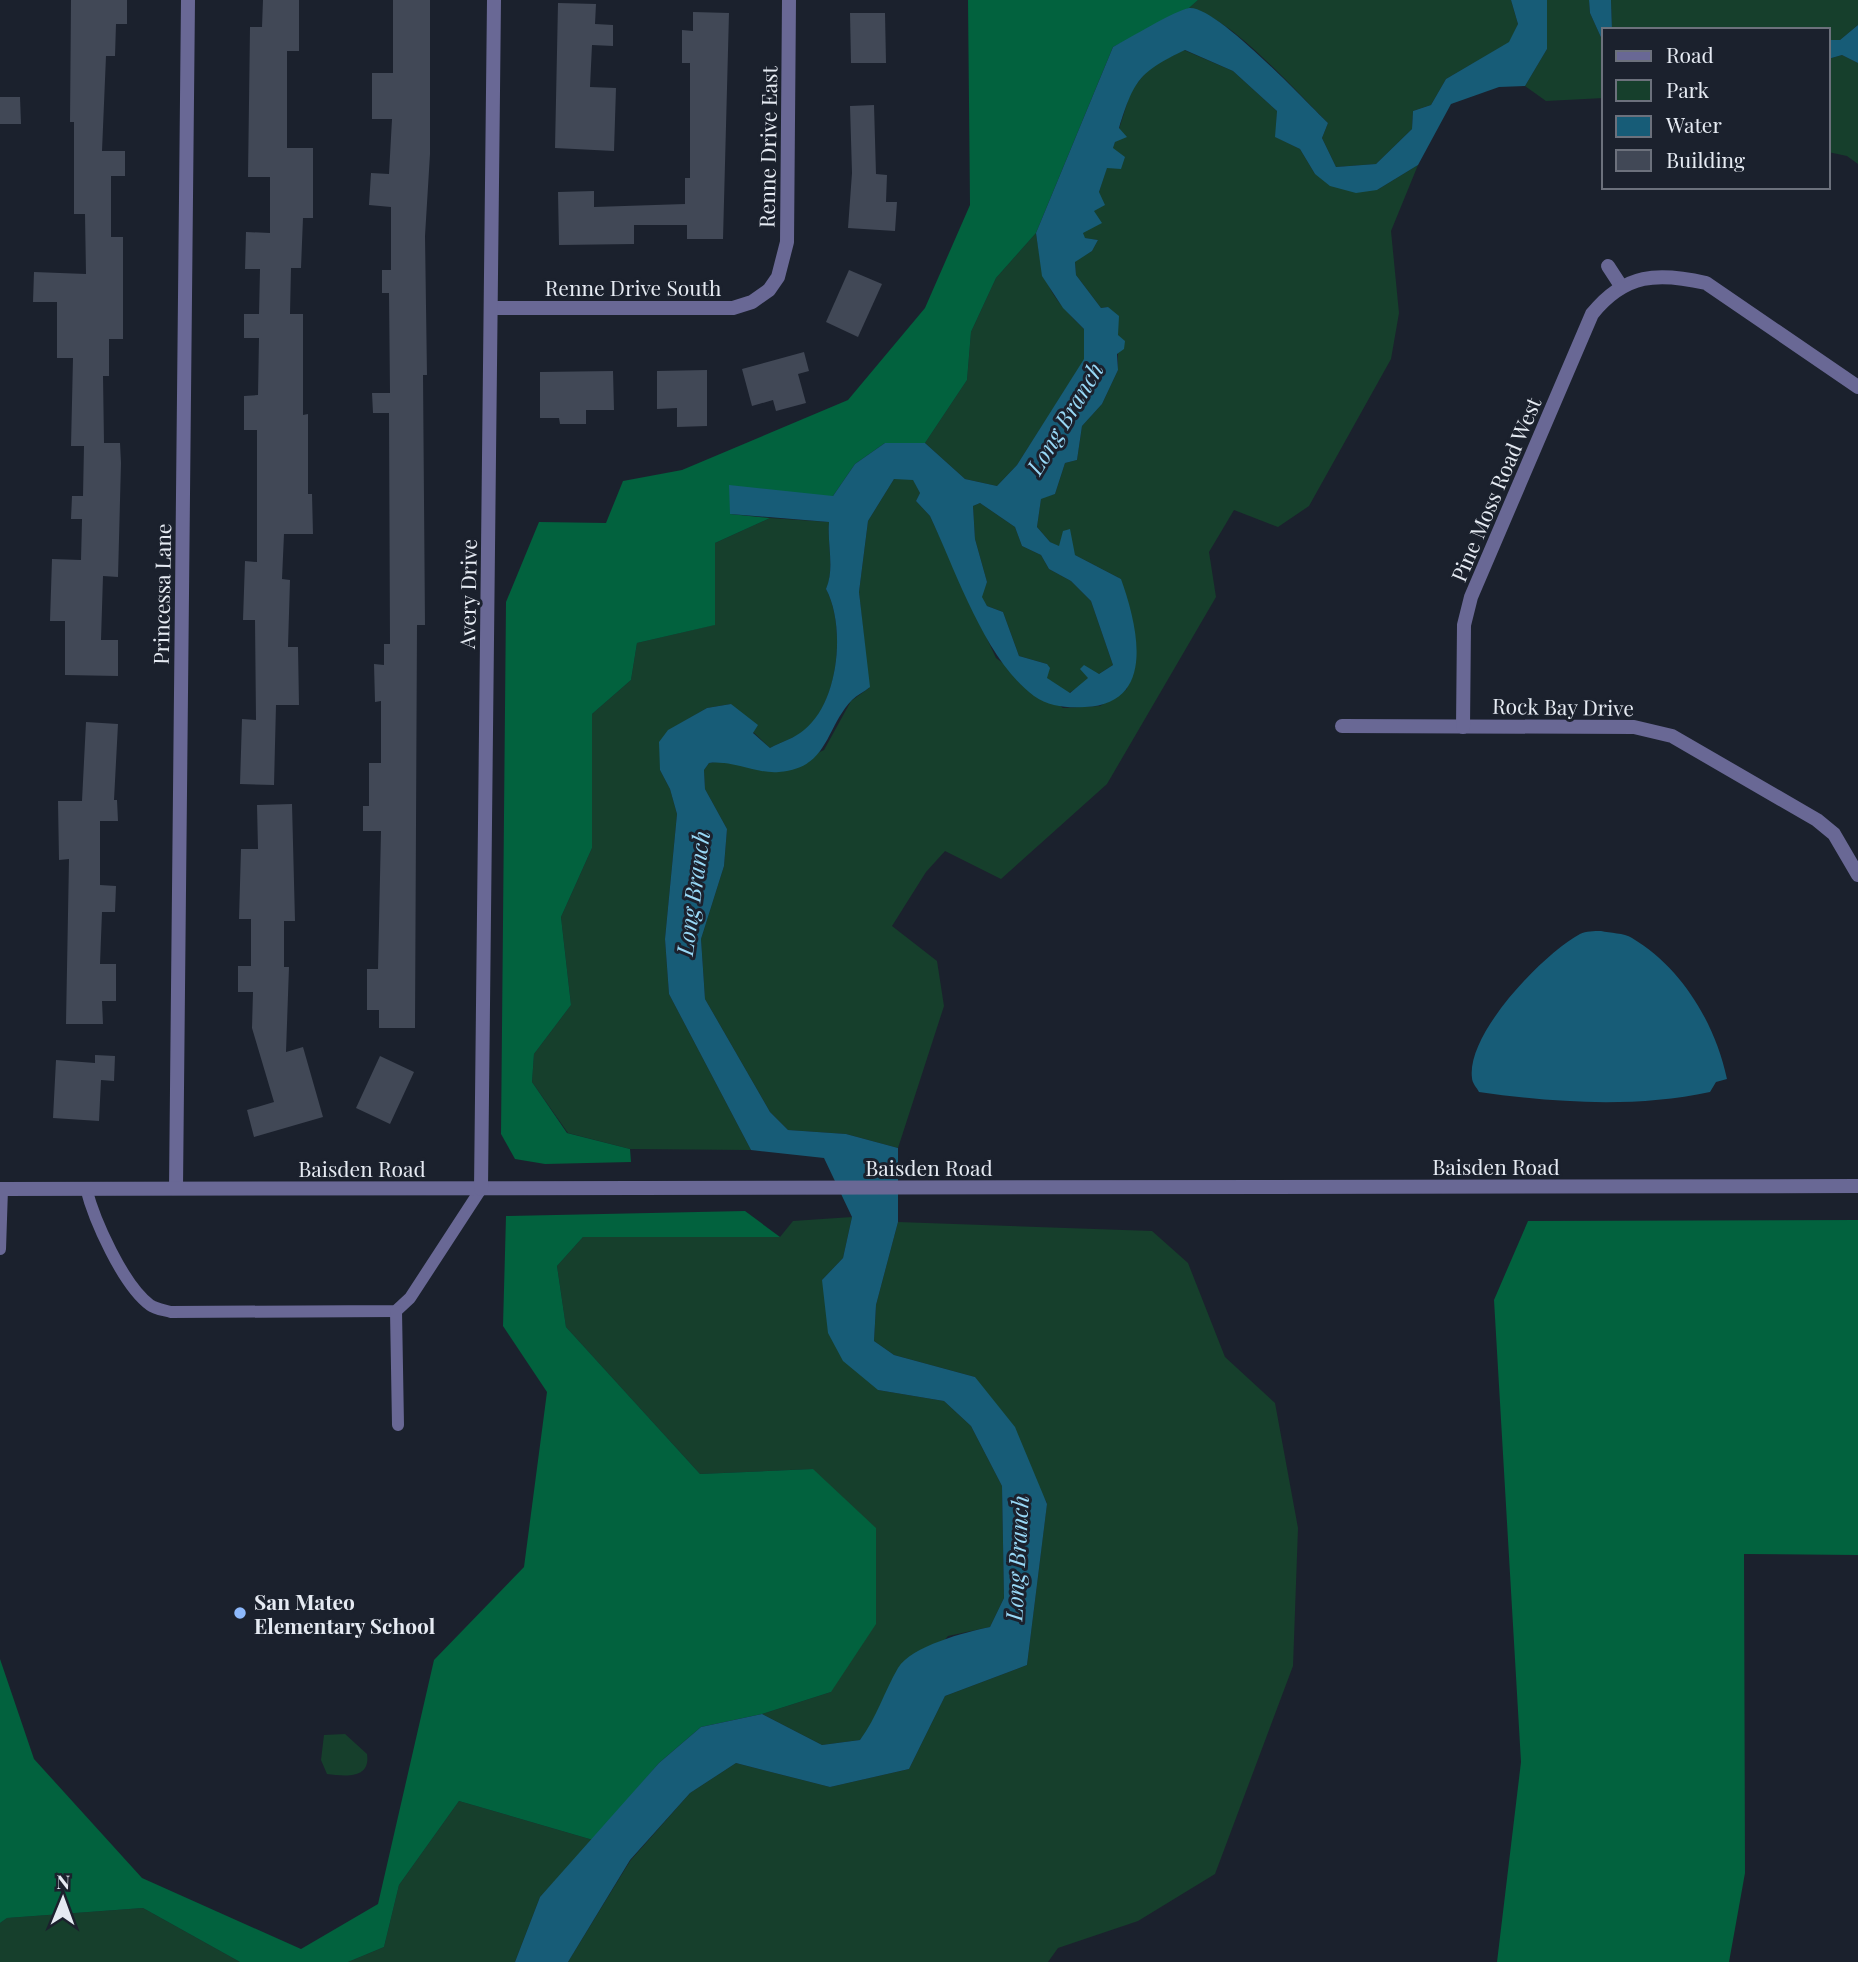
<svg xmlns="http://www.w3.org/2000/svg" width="1858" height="1962" font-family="'Playfair Display',serif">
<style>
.green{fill:#163f2c}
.forest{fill:#02623e}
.water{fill:#175c77;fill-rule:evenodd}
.building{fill:#414856}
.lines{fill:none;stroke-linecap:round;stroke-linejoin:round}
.lane{stroke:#696895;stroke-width:12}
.street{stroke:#696895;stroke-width:14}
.poi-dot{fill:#8db9fc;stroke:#1b212d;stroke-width:2.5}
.labels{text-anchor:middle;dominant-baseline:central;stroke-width:6;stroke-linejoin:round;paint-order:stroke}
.street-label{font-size:21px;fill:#e5eaf2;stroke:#1b212d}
.poi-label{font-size:21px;font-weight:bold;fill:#e5eaf2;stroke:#1b212d;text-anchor:start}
.water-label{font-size:23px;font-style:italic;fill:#98d8f6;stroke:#1b212d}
</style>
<rect width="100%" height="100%" fill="#1b212d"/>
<!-- green -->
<g class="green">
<path d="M1198 0H1511L1518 24 1510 42 1446 79 1431 105 1413 111 1412 129 1376 164 1336 167 1322 138 1328 123C1294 90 1233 18 1189 8Z"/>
<polygon points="1547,0 1589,0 1590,13 1604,44 1604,98 1546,101 1525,86 1547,49"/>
<polygon points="1611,0 1858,0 1858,25 1840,40 1828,40 1828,30 1612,30"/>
<polygon points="1184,50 1233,71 1277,111 1276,137 1300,149 1315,174 1377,190 1418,165 1391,231 1399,313 1391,359 1309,506 1278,527 1234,510 1209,552 1216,597 1107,784 1001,879 945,851 926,872 892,926 937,961 944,1006 898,1148 846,1134 788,1130 770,1112 705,999 701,939 724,866 727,829 705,789 704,770 709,763 723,761 777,772 824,750 851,701 869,688 859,592 868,521 894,479 913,479 920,493 916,501 930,516 996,658 1063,708 1100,706 1127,689 1121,579 1050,542 1037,527 1041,498 1055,494 1065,463 1077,460 1082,426 1102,404 1118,370 1118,335 1108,307 1101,308 1076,275 1075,261 1092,251 1098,240 1084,238 1083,233 1093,211 1131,91 1150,67"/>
<polygon points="1842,55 1858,63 1858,164 1847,156 1828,152 1828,59"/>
<path d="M1036 233C1043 282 1047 293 1084 329V360L1017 465 997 486 965 479 925 443 967 380 971 332 996 278Z"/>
<polygon points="980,503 1015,527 1022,546 1041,555 1049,569 1071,581 1091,601 1113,665 1069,693 1046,678 1047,664 1019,656 1003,612 987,606 981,597 987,582 975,539 973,506"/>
<path d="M770 518 829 522C827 544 835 570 826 589 846 626 839 703 804 731 795 738 781 742 770 748L753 732 731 704 707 708 669 730 660 770 670 789 677 814 665 939 669 994 751 1150 630 1149 568 1133 532 1082 534 1054 571 1005 561 917 592 848V714L631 680 637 643 714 625 715 543Z"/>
<polygon points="852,1217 843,1258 822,1280 878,1390 944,1401 971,1426 1002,1486 1004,1598 990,1627 948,1636 860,1740 822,1745 762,1714 831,1692 813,1469 700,1474 566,1327 557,1266 583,1237 780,1237 793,1221"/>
<polygon points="898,1222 1152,1231 1188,1263 1225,1357 1275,1403 1298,1528 1293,1666 1215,1874 1138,1921 1058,1948 1048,1962 568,1962 630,1861 690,1793 736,1763 830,1787 909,1769 945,1696 1027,1665 1047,1503 975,1377 894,1355 874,1341 876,1305"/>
<path d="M345 1734 367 1754C371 1780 344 1776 327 1774L321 1760 324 1735Z"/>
<polygon points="459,1801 593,1840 540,1897 515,1962 348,1962 384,1947 399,1885"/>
<polygon points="143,1908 240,1962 0,1962 0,1923 7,1918"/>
</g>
<!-- forest -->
<g class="forest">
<polygon points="968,0 1198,0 1189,8 1113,47 1036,233 996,278 971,332 967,380 925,443 885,443 855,464 833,496 730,514 770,518 715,543 715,625 637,643 631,680 592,714 592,848 561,917 571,1005 534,1054 532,1082 567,1133 630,1149 631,1162 545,1164 515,1159 501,1134 506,602 539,522 606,523 623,481 682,470 848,400 925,308 970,205"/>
<polygon points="745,1211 780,1237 583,1237 557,1266 566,1327 700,1474 813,1469 876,1528 876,1624 831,1692 762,1714 701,1727 659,1763 593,1840 459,1801 399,1885 384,1947 348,1962 240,1962 143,1908 7,1918 0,1923 0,1659 34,1759 142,1878 301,1949 378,1904 434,1660 524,1567 547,1392 503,1326 506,1216"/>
<polygon points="1858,1220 1858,1555 1744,1554 1745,1873 1729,1962 1497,1962 1521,1762 1494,1300 1528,1221"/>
</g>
<!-- water -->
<g class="water">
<path d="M1511 0H1547V49L1525 86 1499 87 1451 104 1418 165 1377 190 1356 193 1330 186 1315 174 1300 149 1275 137 1277 111 1233 71 1185 50C1139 72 1134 80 1119 128L1127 137 1115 142 1113 148 1125 157 1121 169 1107 168 1099 192 1105 205 1094 211 1102 223 1083 233 1085 238 1098 240 1092 251 1075 262 1076 275 1101 308 1108 307 1119 316 1118 335 1125 341 1124 349 1117 354 1118 370 1102 404 1082 426 1077 460 1065 463 1055 494 1041 499 1037 527 1050 542 1059 546 1063 531 1070 529 1075 555 1121 579C1137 624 1158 704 1085 707 1068 708 1049 707 1034 696 985 660 956 571 930 516L916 501 920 493 913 480 894 479 868 521 859 592 870 687C864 692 857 695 852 700 825 728 829 768 779 772 756 774 733 760 709 763L704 770 705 789 727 829 724 866 701 939 705 999 770 1112 788 1130 846 1134 898 1148V1222L876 1305 874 1341 894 1355 975 1377 1015 1427 1047 1504 1027 1665 945 1696 909 1769 830 1787 736 1763 690 1793 630 1860 568 1962H515L540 1897 659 1763 701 1727 762 1714 822 1745 860 1740C877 1717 884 1692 898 1668 911 1646 966 1632 990 1627L1004 1598 1002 1486 971 1426 944 1401 878 1390 843 1361 828 1333 822 1280 843 1258 852 1217 824 1158 751 1150 669 994 665 939 677 814 670 789 660 770 659 742 668 730 707 708 731 704 758 725 753 733 770 748C781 742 795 738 804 730 839 703 846 626 826 589 835 569 827 544 829 522L730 514 729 485 833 496 855 464 885 443H925L965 479 997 486 1017 465 1084 359V329L1063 308 1042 276 1036 233 1113 47C1128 39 1176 10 1189 8 1216 5 1306 102 1328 123L1322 138 1336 167 1376 164 1412 129 1413 111 1431 105 1446 79 1509 42 1518 24ZM980 503 1015 527 1022 546 1041 555 1049 569 1071 581 1091 601 1113 665 1099 674 1084 665 1080 669 1088 678 1070 693 1047 678 1050 668 1047 664 1019 656 1003 612 987 606 982 597 987 582 975 539 973 506Z"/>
<polygon points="1589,0 1611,0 1612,30 1604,30 1604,44 1590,13"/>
<polygon points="1858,25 1858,63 1842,55 1828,59 1828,40 1840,40"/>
<path d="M1601 931C1610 933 1624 933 1632 938 1682 968 1715 1023 1727 1079L1716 1082 1710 1092C1635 1108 1556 1103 1479 1092 1477 1088 1472 1083 1472 1078 1466 1034 1543 954 1580 934 1586 931 1594 931 1601 931Z"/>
</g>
<!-- building -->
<g class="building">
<polygon points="71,0 127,0 127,24 116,24 115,56 106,56 102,151 125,151 125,176 111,176 111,237 123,237 123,339 109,339 109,376 103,376 104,443 120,443 121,463 118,577 103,576 101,640 118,640 118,676 65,675 65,621 50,621 52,559 81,560 82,519 71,519 72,496 83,496 84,446 71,446 73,358 57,358 57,302 33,302 34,272 86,274 85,214 74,214 74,122 70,122"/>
<polygon points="263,0 299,0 299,51 287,51 287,148 313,148 313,218 303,218 301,268 291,268 290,314 303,314 303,415 308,414 308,494 312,494 313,534 284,534 282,579 290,580 288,647 298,647 299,705 276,705 274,785 240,784 242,719 256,720 255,620 243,620 245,561 257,562 257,430 244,430 244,396 258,395 259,338 244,338 244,314 259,314 260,269 245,269 246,232 270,233 270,177 248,177 250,27 262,27"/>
<polygon points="393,0 430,0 430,154 425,236 427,375 423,375 425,625 417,625 415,1028 379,1028 379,1010 367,1010 367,969 378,969 381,831 363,831 363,806 369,806 369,763 381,763 381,701 375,702 374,664 384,665 384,644 390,644 389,413 373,413 372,393 390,393 389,293 382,293 382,270 391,270 391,207 369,205 371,173 389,174 392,119 372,119 372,73 393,73"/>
<polygon points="558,3 596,4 595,24 613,25 613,46 592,45 590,87 616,88 614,151 555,148"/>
<polygon points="693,12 729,13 723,239 687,239 687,225 634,225 634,244 559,245 558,192 594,191 594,207 685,204 685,178 690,178 690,63 682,63 682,30 693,31"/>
<polygon points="850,13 885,13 886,63 851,63"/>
<polygon points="0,97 20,97 21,124 0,124"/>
<polygon points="874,105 876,174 887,175 886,202 897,202 895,231 848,228 852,173 850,106"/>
<polygon points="849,270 882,284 858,337 826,322"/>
<polygon points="804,352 809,371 798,374 806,403 776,411 773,400 752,406 742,369"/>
<polygon points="707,370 707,426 677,427 677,408 657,409 657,371"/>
<polygon points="613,371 614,410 586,410 586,424 560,424 559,418 540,418 540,372"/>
<polygon points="86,722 118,724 114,800 117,800 118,821 100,821 100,885 116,886 115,912 102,912 100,964 116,964 116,1001 102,1001 103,1024 66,1024 69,859 59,860 58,801 82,801"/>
<polygon points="292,804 295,921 284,921 284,967 289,967 286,1052 303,1047 323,1117 254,1137 247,1110 274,1102 252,1028 253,992 238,992 238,966 251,966 251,919 239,919 241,849 258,849 257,805"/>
<polygon points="95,1055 115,1056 114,1081 101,1080 99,1121 53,1118 56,1060 95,1063"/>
<polygon points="380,1056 414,1072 390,1124 356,1108"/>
</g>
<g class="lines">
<!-- lane -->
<g class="lane">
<path d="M86 1188C94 1220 123 1285 150 1305 155 1309 164 1310 171 1312L396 1311 410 1298 481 1189"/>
<polyline points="0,1249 2,1189"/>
<polyline points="396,1311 398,1425"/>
</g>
<!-- street -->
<g class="street">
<polyline points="1608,266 1621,286"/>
<polyline points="491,308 733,308 752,302 769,290 778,277 787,242 789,0"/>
<polyline points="1342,726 1634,727 1672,736 1817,820 1834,834 1858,875"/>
<path d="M1463 727 1464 625 1471 597 1592 314C1625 273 1658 272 1706 283L1858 387"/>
<polyline points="176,1188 188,0"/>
<polyline points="0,1189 1858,1186"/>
<polyline points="481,1189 494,0"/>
</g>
</g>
<!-- markers -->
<circle class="poi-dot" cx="240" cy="1613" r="7"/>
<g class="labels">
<!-- street labels -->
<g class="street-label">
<text transform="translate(767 147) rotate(-89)">Renne Drive East</text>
<text x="633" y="287">Renne Drive South</text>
<text transform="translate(1495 489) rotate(-67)">Pine Moss Road West</text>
<text transform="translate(161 594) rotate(-89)">Princessa Lane</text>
<text transform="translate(467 594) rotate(-89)">Avery Drive</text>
<text transform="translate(1563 706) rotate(1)">Rock Bay Drive</text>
<text x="1496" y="1166">Baisden Road</text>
<text x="929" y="1167">Baisden Road</text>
<text x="362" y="1168">Baisden Road</text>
</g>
<!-- poi labels -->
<g class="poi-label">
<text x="254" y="1601">San Mateo<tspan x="254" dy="24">Elementary School</tspan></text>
</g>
<!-- water labels -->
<g class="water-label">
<text transform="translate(1064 418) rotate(-59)">Long Branch</text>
<text transform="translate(692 893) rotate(-82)">Long Branch</text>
<text transform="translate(1016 1558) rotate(-87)">Long Branch</text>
</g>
</g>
<!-- legend -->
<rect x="1602" y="28" width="228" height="161" fill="#1b212d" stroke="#6c717c" stroke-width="2"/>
<rect x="1616" y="51" width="35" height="10" fill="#696895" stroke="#6c717c" stroke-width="2"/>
<text x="1666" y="63" font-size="21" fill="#e5eaf2">Road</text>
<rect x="1616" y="80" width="35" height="21" fill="#163f2c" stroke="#6c717c" stroke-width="2"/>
<text x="1666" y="98" font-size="21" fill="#e5eaf2">Park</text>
<rect x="1616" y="116" width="35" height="21" fill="#175c77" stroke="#6c717c" stroke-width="2"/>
<text x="1666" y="133" font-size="21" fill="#e5eaf2">Water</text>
<rect x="1616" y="150" width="35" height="21" fill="#414856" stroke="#6c717c" stroke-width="2"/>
<text x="1666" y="168" font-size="21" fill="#e5eaf2">Building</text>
<!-- north arrow -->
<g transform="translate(63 1899) rotate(1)" stroke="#1b212d" stroke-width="5" paint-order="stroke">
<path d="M0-5L12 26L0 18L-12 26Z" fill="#e5eaf2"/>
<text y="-10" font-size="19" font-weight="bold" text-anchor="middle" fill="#e5eaf2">N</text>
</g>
</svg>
